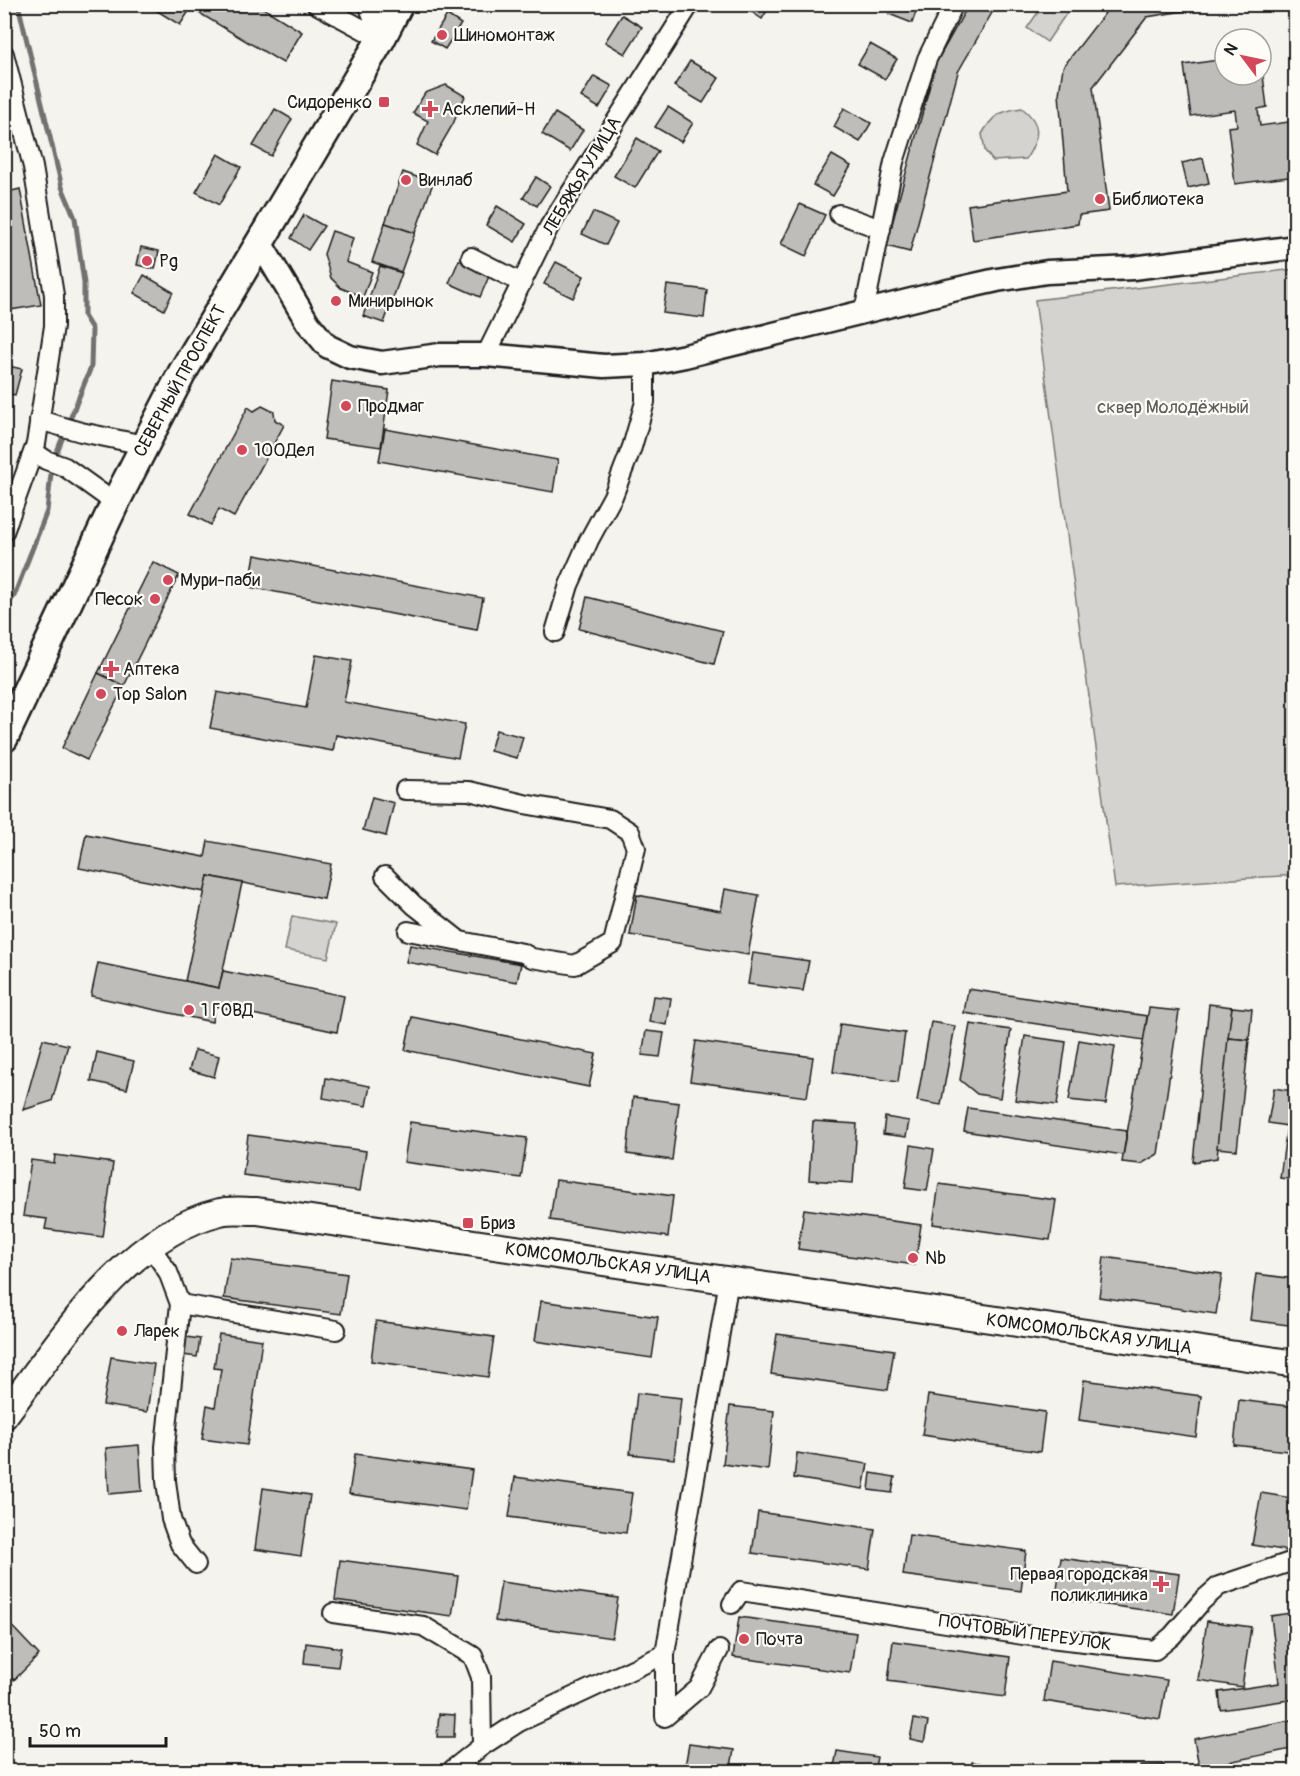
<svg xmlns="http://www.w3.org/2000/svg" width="1300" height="1776" font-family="Pangolin,sans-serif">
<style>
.green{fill:#d4d3cf;stroke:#787876;stroke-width:1.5}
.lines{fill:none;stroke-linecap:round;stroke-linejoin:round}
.stream{stroke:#72716f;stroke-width:5}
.building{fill:#bebdba;stroke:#1c1c1c;stroke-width:1.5}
.minor-casing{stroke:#1c1c1c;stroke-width:22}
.tertiary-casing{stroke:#1c1c1c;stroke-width:27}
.secondary-casing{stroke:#1c1c1c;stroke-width:30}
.primary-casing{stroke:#1c1c1c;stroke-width:32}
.minor{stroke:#fdfcf7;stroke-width:18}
.tertiary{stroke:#fdfcf7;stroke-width:22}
.secondary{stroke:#fdfcf7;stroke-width:26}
.primary{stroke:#fdfcf7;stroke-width:27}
.poi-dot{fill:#d1495b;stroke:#fdfcf7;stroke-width:2}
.labels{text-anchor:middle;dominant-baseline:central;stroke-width:4.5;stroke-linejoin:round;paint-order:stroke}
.poi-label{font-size:18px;fill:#1c1c1c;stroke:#fdfcf7;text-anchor:start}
.street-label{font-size:18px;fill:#1c1c1c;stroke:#fdfcf7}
.park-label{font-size:18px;fill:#5c5c5b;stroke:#fdfcf7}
</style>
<rect width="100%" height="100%" fill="#f4f3ee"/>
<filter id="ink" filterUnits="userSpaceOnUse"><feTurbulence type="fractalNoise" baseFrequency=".0167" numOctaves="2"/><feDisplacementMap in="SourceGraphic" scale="12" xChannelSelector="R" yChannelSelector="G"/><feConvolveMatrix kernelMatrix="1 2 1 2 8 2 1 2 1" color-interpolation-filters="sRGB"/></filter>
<g filter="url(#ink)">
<!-- green -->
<g class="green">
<polygon points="1071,4 1072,5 1047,42 1027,28 1043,5"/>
<path d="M1022 108C1043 124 1039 138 1026 159L993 161 985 151 982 134C993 115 1000 111 1022 108Z"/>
<polygon points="1295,269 1295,875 1115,887 1035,300"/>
<polygon points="292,916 336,924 328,958 285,950"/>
</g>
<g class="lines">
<!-- stream -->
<polyline class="stream" points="4,610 14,596 47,511 52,464 91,367 92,329 84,316 84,283 75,218 62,187 18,4"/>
</g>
<!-- building -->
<g class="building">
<polygon points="146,4 257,4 302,32 283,63 191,8 180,25"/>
<polygon points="740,4 771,4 762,19"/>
<polygon points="893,4 919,4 912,23 889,14"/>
<polygon points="969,4 997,4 958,72 910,252 886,246 936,63"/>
<polygon points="1112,4 1226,4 1147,17 1093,87 1109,211 1079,215 1078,224 973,240 968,205 1067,191 1059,94 1063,67"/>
<polygon points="447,15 461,24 445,49 431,41"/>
<polygon points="622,15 642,27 625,54 605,42"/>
<polygon points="870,44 897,59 885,79 858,64"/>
<polygon points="1225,59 1225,75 1261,75 1261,60 1267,107 1258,109 1260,126 1296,121 1296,176 1235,184 1228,127 1237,126 1235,110 1191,116 1184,65"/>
<polygon points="690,61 719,78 703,103 674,86"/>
<polygon points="594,76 612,86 599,108 581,97"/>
<polygon points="446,85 465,96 453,124 435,155 417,145 428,121 413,113 425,93"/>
<polygon points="668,107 693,123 681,142 655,127"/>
<polygon points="844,108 871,123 860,142 834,127"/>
<polygon points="275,109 292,119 271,156 253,146"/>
<polygon points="555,113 583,130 570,151 542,134"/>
<polygon points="637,138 658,151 635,188 614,176"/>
<polygon points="218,154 241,167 219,205 196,192"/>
<polygon points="832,155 851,166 833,196 813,185"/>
<polygon points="1203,158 1209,183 1188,188 1182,163"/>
<polygon points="403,172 433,183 415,233 385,223"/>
<polygon points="536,177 550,186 537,206 523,198"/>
<polygon points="20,189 41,305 4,311 4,193"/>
<polygon points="800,204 825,215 806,256 781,244"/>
<polygon points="497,206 526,224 515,242 486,225"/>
<polygon points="593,212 617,223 606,245 582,234"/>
<polygon points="304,215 324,226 308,250 291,238"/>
<polygon points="385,223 415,233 401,272 372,262"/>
<polygon points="332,231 353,238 346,262 372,272 363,297 341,288 331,278 324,254"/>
<polygon points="141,247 159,251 155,269 137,265"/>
<polygon points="459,260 490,274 480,297 449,283"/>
<polygon points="556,262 584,276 573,298 544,284"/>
<polygon points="380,266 402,273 384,323 363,316"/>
<polygon points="144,275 173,292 164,310 134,293"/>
<polygon points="667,285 707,290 704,318 663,313"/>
<polygon points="4,365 22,369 15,395 4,393"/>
<polygon points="332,381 389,390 381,447 324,439"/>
<polygon points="262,406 274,412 275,420 284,425 234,517 219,509 211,525 190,514 248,407 254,411"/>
<polygon points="385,429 558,460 553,492 379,461"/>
<polygon points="255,555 483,598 477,630 249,587"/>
<polygon points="153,562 179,575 124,686 98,673"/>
<polygon points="587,597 723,631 714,664 579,629"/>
<polygon points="316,655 352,661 344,702 465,724 458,758 336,735 333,751 210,728 217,692 306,708"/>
<polygon points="98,673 124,686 87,760 62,748"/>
<polygon points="496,730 523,737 517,758 490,751"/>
<polygon points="372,797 394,803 386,836 363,830"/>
<polygon points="86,834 205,857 208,841 331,864 324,899 208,876 205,892 79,868"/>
<polygon points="208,876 242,883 219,988 185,981"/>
<polygon points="725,889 759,895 748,955 630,935 637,895 721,911"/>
<polygon points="410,945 521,964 517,982 406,962"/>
<polygon points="753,953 809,961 803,991 748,984"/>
<polygon points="98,963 219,988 223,971 344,996 337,1032 215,1006 212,1022 91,996"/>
<polygon points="968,989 1147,1016 1144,1040 964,1013"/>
<polygon points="653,996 671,998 667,1025 649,1022"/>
<polygon points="1209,1004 1232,1007 1217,1158 1193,1162"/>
<polygon points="1232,1007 1252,1009 1249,1040 1228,1038"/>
<polygon points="1149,1008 1179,1011 1158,1154 1141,1164 1122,1162"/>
<polygon points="412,1017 596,1054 589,1087 405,1050"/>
<polygon points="931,1022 955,1026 941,1105 917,1101"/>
<polygon points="840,1024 905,1033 898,1082 833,1072"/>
<polygon points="970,1024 1011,1030 1000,1098 977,1094 960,1080"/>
<polygon points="646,1031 664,1033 660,1057 642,1055"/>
<polygon points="1025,1036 1066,1042 1057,1105 1015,1100"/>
<polygon points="1228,1038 1249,1040 1237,1150 1217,1148"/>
<polygon points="43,1039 68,1045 52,1101 23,1110"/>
<polygon points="1079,1040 1115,1046 1106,1104 1069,1100"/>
<polygon points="696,1041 813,1057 807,1097 690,1081"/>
<polygon points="195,1050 219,1056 214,1077 189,1070"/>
<polygon points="97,1052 134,1061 127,1089 91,1081"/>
<polygon points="1296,1062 1296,1180 1280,1178 1287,1126 1268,1123 1274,1088 1292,1091"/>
<polygon points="326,1078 370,1086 366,1106 323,1098"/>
<polygon points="633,1097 679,1103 672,1160 627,1154"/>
<polygon points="968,1108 1127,1131 1123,1155 964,1131"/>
<polygon points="885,1117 909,1121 906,1137 883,1134"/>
<polygon points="813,1121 857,1124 853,1183 809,1180"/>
<polygon points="410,1122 527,1138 521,1178 404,1162"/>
<polygon points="248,1135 366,1151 360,1191 243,1175"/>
<polygon points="911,1145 934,1149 927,1191 905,1188"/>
<polygon points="55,1155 113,1163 103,1237 45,1229 47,1219 23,1216 31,1160 54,1163"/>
<polygon points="556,1180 673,1196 668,1237 550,1220"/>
<polygon points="939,1184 1056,1200 1050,1240 933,1224"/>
<polygon points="804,1209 921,1225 915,1265 798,1249"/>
<polygon points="1104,1257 1222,1274 1216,1314 1099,1297"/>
<polygon points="230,1258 347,1274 341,1314 224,1298"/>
<polygon points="1256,1274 1296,1279 1296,1326 1250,1320"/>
<polygon points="541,1301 658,1317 652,1358 535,1341"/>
<polygon points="376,1321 494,1337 488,1377 371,1361"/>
<polygon points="219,1334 262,1340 247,1445 202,1439 207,1405 215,1407 221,1369 214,1368"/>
<polygon points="777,1334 894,1350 888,1390 771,1374"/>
<polygon points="186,1337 200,1339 197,1357 183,1355"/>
<polygon points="111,1357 154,1364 147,1412 103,1405"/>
<polygon points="1084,1380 1201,1396 1196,1437 1079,1420"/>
<polygon points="637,1393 681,1398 674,1459 630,1454"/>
<polygon points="928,1395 1045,1412 1040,1452 922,1435"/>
<polygon points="1239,1400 1296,1407 1296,1452 1234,1445"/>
<polygon points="730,1406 774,1411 768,1470 723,1464"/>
<polygon points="139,1445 142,1491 109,1494 106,1448"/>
<polygon points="797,1453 868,1464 863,1489 794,1478"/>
<polygon points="355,1454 472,1470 466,1510 349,1494"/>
<polygon points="871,1473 895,1477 892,1493 869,1490"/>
<polygon points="515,1477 632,1493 626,1533 509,1517"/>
<polygon points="263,1488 310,1495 301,1556 255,1549"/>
<polygon points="1261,1493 1296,1499 1296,1510 1288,1551 1252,1545"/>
<polygon points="758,1512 875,1529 869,1569 752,1553"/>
<polygon points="909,1535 1026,1551 1021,1591 903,1575"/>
<polygon points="1061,1558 1179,1574 1173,1614 1056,1598"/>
<polygon points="340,1560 458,1576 452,1616 335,1600"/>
<polygon points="501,1582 618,1598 612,1638 495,1621"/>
<polygon points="1290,1613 1296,1655 1296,1699 1221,1710 1219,1692 1279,1683 1271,1616"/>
<polygon points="739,1617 856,1633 850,1673 733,1657"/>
<polygon points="4,1618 39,1655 14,1680 4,1671"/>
<polygon points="1207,1621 1251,1627 1242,1687 1198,1680"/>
<polygon points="893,1641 1010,1657 1005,1697 888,1681"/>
<polygon points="306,1643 341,1648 338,1667 304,1663"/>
<polygon points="1050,1661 1167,1680 1160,1719 1044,1701"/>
<polygon points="439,1714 455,1715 454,1737 437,1737"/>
<polygon points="914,1719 928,1722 924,1742 910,1739"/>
<polygon points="1296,1719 1296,1748 1223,1763 1224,1772 1200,1772 1194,1739"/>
<polygon points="689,1744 734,1750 730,1772 684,1772"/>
<polygon points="837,1751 877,1757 874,1772 833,1772"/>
<polygon points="972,1762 1001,1767 1001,1772 970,1772"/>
<polygon points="1164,1765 1165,1772 1141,1772 1140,1766"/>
</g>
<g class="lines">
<defs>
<g id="minor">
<polyline points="316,4 381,39"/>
<polyline points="368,4 381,39"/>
<polyline points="4,54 33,167 54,295 54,326 36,444 4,532"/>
<polyline points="839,214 881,229"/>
<polyline points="471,257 522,283"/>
<polyline points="864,312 894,162 927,59 954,4"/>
<polyline points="486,355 549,227 690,4"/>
<polyline points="39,420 81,432 144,445"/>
<polyline points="34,452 46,460 65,467 115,503"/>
<polyline points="555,632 569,585 589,540 613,496 632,447 645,402 645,364"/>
<polyline points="405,790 469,791 524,804 610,819 630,832 636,848 613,943 575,965 532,958 523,953 408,931"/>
<polyline points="385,876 414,905 456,938"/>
<polyline points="150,1246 168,1272 180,1304 165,1447 166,1481 171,1519 180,1544 196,1564"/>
<polyline points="180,1304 336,1330"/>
<polyline points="732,1604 741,1591 1023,1635 1155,1650 1172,1636 1202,1601 1219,1586 1296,1560"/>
<polyline points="333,1613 423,1626 473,1656 481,1677 482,1746"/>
<polyline points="719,1650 699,1688 665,1717 665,1654 729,1280"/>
<polyline points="453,1769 482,1746 519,1722 665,1654"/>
</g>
<polyline id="tertiary" points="259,241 308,323 327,346 350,357 382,363 440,355 486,355 604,366 645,364 685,356 948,291 997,280 1047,272 1133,268 1296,247"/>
<path id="secondary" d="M4 1416C60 1342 125 1235 220 1212 231 1209 245 1211 257 1211L1296 1364"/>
<polyline id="primary" points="4,738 115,503 182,373 381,39 399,4"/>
</defs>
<!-- minor casing -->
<use href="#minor" class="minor-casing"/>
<!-- tertiary casing -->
<use href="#tertiary" class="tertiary-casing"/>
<!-- secondary casing -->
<use href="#secondary" class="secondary-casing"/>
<!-- primary casing -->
<use href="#primary" class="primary-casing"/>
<!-- minor -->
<use href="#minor" class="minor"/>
<!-- tertiary -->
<use href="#tertiary" class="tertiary"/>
<!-- secondary -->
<use href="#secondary" class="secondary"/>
<!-- primary -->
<use href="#primary" class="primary"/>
</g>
</g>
<!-- markers -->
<g class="poi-dot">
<circle cx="442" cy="35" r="6"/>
<rect x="378" y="96" width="12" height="12" rx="3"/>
<path d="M427 100h6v6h6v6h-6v6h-6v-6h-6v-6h6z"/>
<circle cx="406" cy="180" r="6"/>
<circle cx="1100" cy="199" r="6"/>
<circle cx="147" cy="261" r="6"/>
<circle cx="336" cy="301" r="6"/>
<circle cx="346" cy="406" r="6"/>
<circle cx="242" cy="450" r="6"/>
<circle cx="168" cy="580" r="6"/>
<circle cx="155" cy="599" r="6"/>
<path d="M108 660h6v6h6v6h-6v6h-6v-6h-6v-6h6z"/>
<circle cx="101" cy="694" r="6"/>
<circle cx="189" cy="1010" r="6"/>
<rect x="462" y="1217" width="12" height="12" rx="3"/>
<circle cx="913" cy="1258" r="6"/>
<circle cx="122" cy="1331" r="6"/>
<path d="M1158 1575h6v6h6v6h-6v6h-6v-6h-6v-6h6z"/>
<circle cx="744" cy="1639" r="6"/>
</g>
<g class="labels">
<!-- poi labels -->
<g class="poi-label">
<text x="454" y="35">Шиномонтаж</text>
<text x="372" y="102" text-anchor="end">Сидоренко</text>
<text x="442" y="109">Асклепий-Н</text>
<text x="418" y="180">Винлаб</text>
<text x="1112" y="199">Библиотека</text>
<text x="159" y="261">Pg</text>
<text x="348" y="301">Минирынок</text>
<text x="358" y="406">Продмаг</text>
<text x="254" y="450">100Дел</text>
<text x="180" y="580">Мури-паби</text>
<text x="143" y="599" text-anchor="end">Песок</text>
<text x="123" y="669">Аптека</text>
<text x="113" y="694">Top Salon</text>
<text x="201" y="1010">1 ГОВД</text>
<text x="480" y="1223">Бриз</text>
<text x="925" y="1258">Nb</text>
<text x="134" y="1331">Ларек</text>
<text x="1148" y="1574" text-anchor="end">Первая городская<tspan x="1148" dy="21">поликлиника</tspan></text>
<text x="756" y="1639">Почта</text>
</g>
<!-- street labels -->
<g class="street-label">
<text transform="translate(582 176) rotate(-59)">ЛЕБЯЖЬЯ УЛИЦА</text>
<text transform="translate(180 381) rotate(-61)">СЕВЕРНЫЙ ПРОСПЕКТ</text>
<text transform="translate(608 1263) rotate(8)">КОМСОМОЛЬСКАЯ УЛИЦА</text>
<text transform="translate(1089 1334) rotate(8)">КОМСОМОЛЬСКАЯ УЛИЦА</text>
<text transform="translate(1025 1633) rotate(8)">ПОЧТОВЫЙ ПЕРЕУЛОК</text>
</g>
<!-- park labels -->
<g class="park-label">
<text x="1173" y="407">сквер Молодёжный</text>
</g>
</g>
<!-- margin -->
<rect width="1300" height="1776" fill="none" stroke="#fdfcf7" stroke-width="24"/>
<rect x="12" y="12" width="1276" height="1752" fill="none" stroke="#1c1c1c" stroke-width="2" filter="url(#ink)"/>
<!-- north arrow -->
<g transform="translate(1243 57) rotate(302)"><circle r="28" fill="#fdfcf7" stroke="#a3a29f" stroke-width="1.5"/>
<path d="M0-4.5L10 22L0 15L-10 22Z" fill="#d1495b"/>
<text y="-9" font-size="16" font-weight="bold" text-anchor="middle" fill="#1c1c1c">N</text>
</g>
<!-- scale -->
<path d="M30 1737v9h136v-9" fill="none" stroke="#1c1c1c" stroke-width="3"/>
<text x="39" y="1737" font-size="18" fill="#1c1c1c" stroke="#fdfcf7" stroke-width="4.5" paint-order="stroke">50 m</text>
</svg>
